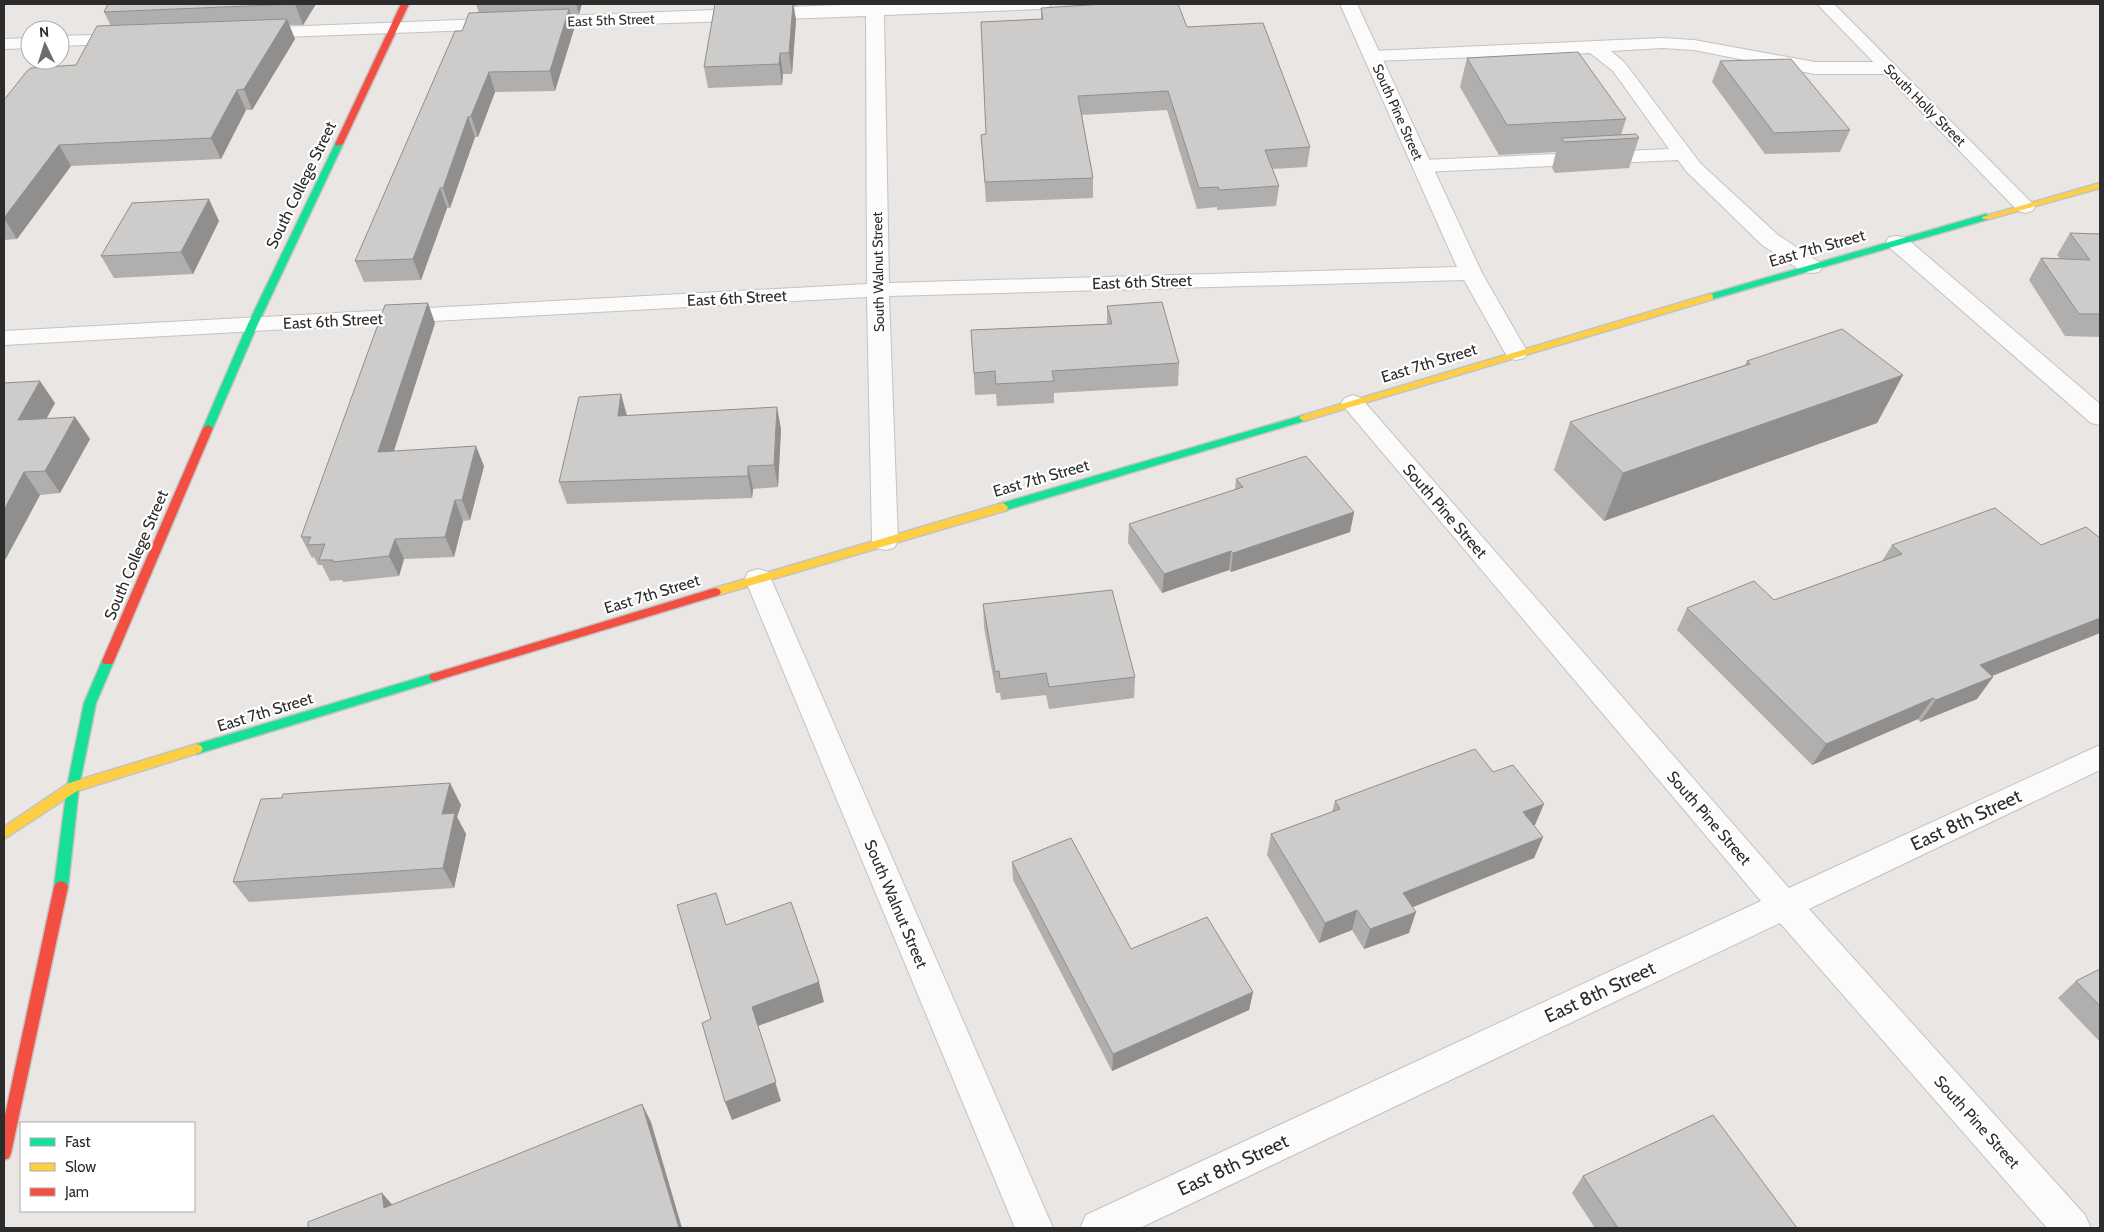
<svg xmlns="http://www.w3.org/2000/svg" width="2104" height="1232" font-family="Cabin,sans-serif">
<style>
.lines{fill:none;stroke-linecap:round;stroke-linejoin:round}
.lane-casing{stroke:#c4c3c2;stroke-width:2}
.street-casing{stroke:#c4c3c2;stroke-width:2}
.fast-casing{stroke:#c4c3c2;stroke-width:3}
.slow-casing{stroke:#c4c3c2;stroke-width:3}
.jam-casing{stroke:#c4c3c2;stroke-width:3}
.lane{fill:#fcfbfb;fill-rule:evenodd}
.street{fill:#fcfbfb;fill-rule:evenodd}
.fast{fill:#16e098;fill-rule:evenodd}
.slow{fill:#ffcf43;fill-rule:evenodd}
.jam{fill:#f24e42;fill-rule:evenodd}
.wall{fill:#b1afae}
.shaded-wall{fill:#908f8d}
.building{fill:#ceccca;stroke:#908f8d}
.labels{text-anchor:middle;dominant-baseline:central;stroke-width:4.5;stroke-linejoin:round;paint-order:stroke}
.far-street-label{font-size:14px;fill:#2c2c2c;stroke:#fff}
.street-label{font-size:16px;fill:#2c2c2c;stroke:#fff}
.near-street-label{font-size:19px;fill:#2c2c2c;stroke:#fff}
</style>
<rect width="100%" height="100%" fill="#e9e6e3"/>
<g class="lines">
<defs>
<polygon id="lane" points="1662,38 1694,40 1815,62 1888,62 1894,64 1897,68 1894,72 1888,74 1815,74 1694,50 1662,48 1611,51 1625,63 1700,163 1778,235 1819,262 1822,267 1819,272 1811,273 1803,272 1762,245 1686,171 1678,160 1423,172 1416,170 1413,166 1416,162 1423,160 1669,149 1613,71 1590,53 1373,61 1367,60 1364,56 1367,52 1373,51"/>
<g id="street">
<polygon points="867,4 1051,4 1048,8 1042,9 884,15 889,283 1457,267 1340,4 1357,4 1482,273 1528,353 1524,358 1516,360 1508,358 1464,280 889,296 898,541 894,548 885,550 876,548 872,541 867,297 4,345 4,331 867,284 866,16 254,38 248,37 245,33 248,29 254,28"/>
<polygon points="1817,4 1834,4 2032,203 2035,207 2032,211 2025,213 2018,211"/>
<polygon points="126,34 132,35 135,39 132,43 60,46 60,36"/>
<polygon points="30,38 30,48 4,49 4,39"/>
<polygon points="1897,236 1905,237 2100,404 2100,425 2091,423 1889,247 1886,242 1889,237"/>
<polygon points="1353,395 1361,398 1789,888 2100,745 2100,770 1809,909 2085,1215 2091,1228 2047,1228 1780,923 1140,1228 1080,1228 1086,1215 1761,901 1345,408 1341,403 1345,398"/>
<polygon points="758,569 768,572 771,579 1053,1228 1015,1228 745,579 748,572"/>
</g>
<g id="fast">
<polygon points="336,142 343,144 257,326 213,428 208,431 204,430 203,428 247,326"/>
<polygon points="1986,214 1990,217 1989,219 1713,299 1707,299 1705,297 1707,295"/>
<polygon points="1304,415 1309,418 1307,420 1003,511 998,507 999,504"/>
<polygon points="108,657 112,658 114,661 96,703 79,787 68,887 66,891 61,893 56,891 54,887 67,787 84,703 102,661 104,658"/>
<polygon points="435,673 439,674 441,677 439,680 197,754 193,752 191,749 193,746 197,744"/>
</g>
<g id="slow">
<polygon points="2100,183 2100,188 1989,219 1983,219 1982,217"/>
<polygon points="1710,294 1713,295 1713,299 1307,420 1304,421 1299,418 1301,416"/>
<polygon points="1003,503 1008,507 1007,510 715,596 709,592 715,588"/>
<polygon points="197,744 201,746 203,749 201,752 77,791 4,839 4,827 69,783"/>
</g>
<g id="jam">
<polygon points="401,4 409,4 343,144 336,146 335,144"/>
<polygon points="208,425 213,428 114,661 112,664 104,664 102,661 203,428"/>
<polygon points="715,588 719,589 721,592 719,595 435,681 431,680 429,677 431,674 435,673"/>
<polygon points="61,881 66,883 68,887 11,1153 9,1158 4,1160 4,1120 54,887 56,883"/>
</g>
</defs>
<!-- lane casing -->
<use href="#lane" class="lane-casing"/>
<!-- street casing -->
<use href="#street" class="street-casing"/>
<!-- fast casing -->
<use href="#fast" class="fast-casing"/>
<!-- slow casing -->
<use href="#slow" class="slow-casing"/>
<!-- jam casing -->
<use href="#jam" class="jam-casing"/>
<!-- lane -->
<use href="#lane" class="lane"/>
<!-- street -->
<use href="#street" class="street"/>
<!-- fast -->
<use href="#fast" class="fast"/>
<!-- slow -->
<use href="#slow" class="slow"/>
<!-- jam -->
<use href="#jam" class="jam"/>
</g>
<!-- wall -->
<g class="wall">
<polygon points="108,4 316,4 303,25 289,25 295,39 252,110 246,110 221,159 71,166 17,239 4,240 4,100 76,65 111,26 104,12"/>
<polygon points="476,4 582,4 579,14 571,14 574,29 555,91 495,92 478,137 475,137 450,208 447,208 421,280 364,282 355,261 462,31 479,13"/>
<polygon points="715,4 797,4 797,6 794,6 796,20 792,74 783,74 782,85 708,88 704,67"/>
<polygon points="1041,8 1187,27 1310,147 1307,167 1272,169 1279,186 1276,206 1217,210 1217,207 1197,209 1167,110 1082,115 1093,178 1093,198 986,202 981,135 986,134 1041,19"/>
<polygon points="1467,58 1626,119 1621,135 1639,138 1629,168 1555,173 1552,168 1556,152 1499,155 1460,87"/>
<polygon points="1720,61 1850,130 1840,152 1765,154 1712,82"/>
<polygon points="219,221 193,274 114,278 101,256"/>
<polygon points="2070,233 2100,234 2100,337 2065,336 2029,280 2041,258 2060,258 2057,255"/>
<polygon points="1107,306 1179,363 1178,386 1054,393 1054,403 997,406 996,394 975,395 971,330 1107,324"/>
<polygon points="435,323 394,451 484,466 470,520 463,521 454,557 404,559 399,576 343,582 342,580 330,581 322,565 318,565 314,557 312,558 301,537"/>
<polygon points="1747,361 1903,375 1877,423 1604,521 1554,470 1570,422 1745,365"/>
<polygon points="4,383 55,403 46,419 75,417 90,439 60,493 40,495 4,562"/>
<polygon points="621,394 627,415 781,429 778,487 753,489 752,498 567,504 559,482"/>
<polygon points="1236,479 1354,512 1350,532 1231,572 1229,570 1162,593 1128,543 1129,524 1235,490"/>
<polygon points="1892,545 2100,633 1992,676 1993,677 1977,699 1920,722 1918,719 1812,765 1677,630 1687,608 1774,600 1882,561"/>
<polygon points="983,604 1135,677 1134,698 1049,709 1046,695 1001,700 1000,693 996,693 984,627"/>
<polygon points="1335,801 1535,825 1534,825 1543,837 1534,858 1412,907 1409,933 1364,949 1352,930 1319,943 1267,855 1271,834 1332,812"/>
<polygon points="461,805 457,817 466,834 454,888 249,902 233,882"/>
<polygon points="1012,862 1131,949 1253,992 1249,1010 1112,1071 1013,880"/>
<polygon points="2100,969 2100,1042 2058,998 2076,981"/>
<polygon points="1583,1176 1797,1228 1595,1228 1572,1193"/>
</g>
<!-- shaded-wall -->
<g class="shaded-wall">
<polygon points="295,4 316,4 303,25"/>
<polygon points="576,4 582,4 579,14"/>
<polygon points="793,4 796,20 792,74 789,53"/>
<polygon points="569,9 574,29 555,91 550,71"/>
<polygon points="287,19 295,39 252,110 244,89"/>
<polygon points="780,53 783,74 782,85 779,64"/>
<polygon points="489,72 495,92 478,137 471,116"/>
<polygon points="237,90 246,110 221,159 211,138"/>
<polygon points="468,117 475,137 450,208 443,188"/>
<polygon points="59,145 71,166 17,239 4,218"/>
<polygon points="440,188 447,208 421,280 413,259"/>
<polygon points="209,199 219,221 193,274 181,252"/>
<polygon points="428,303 435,323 387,472 378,452"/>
<polygon points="1903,375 1877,423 1604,521 1623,473"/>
<polygon points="40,381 55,403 33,443 18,420"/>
<polygon points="621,394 627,417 618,416"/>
<polygon points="777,407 781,429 778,487 774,465"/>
<polygon points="75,417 90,439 60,493 45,471"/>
<polygon points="476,446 484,466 470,520 462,500"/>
<polygon points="748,466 753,489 752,498 748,476"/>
<polygon points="24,472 40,495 4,562 4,510"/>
<polygon points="455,500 463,521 454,557 445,537"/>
<polygon points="1354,512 1350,532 1231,572 1233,553"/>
<polygon points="395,539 404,559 399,576 389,556"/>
<polygon points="1231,551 1229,570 1162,593 1164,574"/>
<polygon points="2100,618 2100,633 1964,687 1980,665"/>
<polygon points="1993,677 1977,699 1920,722 1936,700"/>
<polygon points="1933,698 1918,719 1812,765 1826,744"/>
<polygon points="450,783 461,805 457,817 466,834 454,888 443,868 442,814"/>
<polygon points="1544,804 1535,825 1514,833 1523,812"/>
<polygon points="1543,837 1534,858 1396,914 1403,893"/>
<polygon points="1357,910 1352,930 1319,943 1325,923"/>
<polygon points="1416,912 1409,933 1364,949 1370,929"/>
<polygon points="819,982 824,1002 758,1026 781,1101 732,1120 725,1102 752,1007"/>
<polygon points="1253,992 1249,1010 1112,1071 1113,1054"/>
<polygon points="642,1104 651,1122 682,1228 679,1228"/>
<polygon points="382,1193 396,1209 384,1208"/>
</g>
<!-- building -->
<g class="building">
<polygon points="108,4 296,4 295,4 104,12"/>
<polygon points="715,4 793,4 789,53 780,53 779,64 704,67"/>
<polygon points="1103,4 1178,4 1187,27 1263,23 1310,147 1265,150 1279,186 1219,190 1218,187 1199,188 1168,91 1078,96 1093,178 985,182 981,135 986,134 981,22 1043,19 1041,8"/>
<polygon points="569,9 550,71 489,72 471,116 468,117 443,188 440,188 413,259 355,261 455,31 462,31 469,13"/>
<polygon points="287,19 244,89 237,90 211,138 59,145 4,218 4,100 27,71 31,68 76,65 97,26"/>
<polygon points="1578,52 1626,119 1507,125 1467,58"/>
<polygon points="1791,59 1850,130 1774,133 1720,61"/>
<polygon points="1636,134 1639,138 1564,142 1561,138"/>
<polygon points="209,199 181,252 101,256 132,203"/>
<polygon points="2070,233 2100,234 2100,314 2079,314 2041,258 2090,260"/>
<polygon points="1162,302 1179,363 1052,371 1054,381 996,384 995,371 974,373 971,330 1112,324 1107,306"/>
<polygon points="428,303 378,452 476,446 462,500 455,500 445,537 395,539 389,556 333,562 333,560 319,560 325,544 307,545 311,537 301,537 385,305"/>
<polygon points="1842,329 1903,375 1623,473 1570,422 1750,364 1747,361"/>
<polygon points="40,381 18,420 75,417 45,471 24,472 4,510 4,383"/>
<polygon points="621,394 618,416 777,407 774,465 748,466 748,476 559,482 579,397"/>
<polygon points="1306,456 1354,512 1233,553 1231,551 1164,574 1129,524 1243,487 1236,479"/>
<polygon points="1995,508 2041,545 2086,527 2100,538 2100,618 1980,665 1993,677 1936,700 1933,698 1826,744 1687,608 1754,581 1774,600 1902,554 1892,545"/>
<polygon points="1112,590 1135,677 1049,687 1046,673 1000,679 999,671 995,672 983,604"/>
<polygon points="1475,749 1493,772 1513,765 1544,804 1523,812 1543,837 1403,893 1416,912 1370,929 1357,910 1325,923 1271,834 1340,809 1335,801"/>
<polygon points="450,783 442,814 455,813 443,868 233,882 261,799 282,798 283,794"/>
<polygon points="1071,838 1131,949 1207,917 1253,992 1113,1054 1012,862"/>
<polygon points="716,893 726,925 791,902 819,982 752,1007 776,1082 725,1102 702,1023 711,1019 677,905"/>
<polygon points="2100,969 2100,1006 2076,981"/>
<polygon points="642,1104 679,1228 308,1228 308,1222 382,1193 384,1208"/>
<polygon points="1713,1115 1797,1228 1618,1228 1583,1176"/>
</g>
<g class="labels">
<!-- far-street labels -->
<g class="far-street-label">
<text transform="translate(611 20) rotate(-2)">East 5th Street</text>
<text transform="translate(1925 105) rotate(45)">South Holly Street</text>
<text transform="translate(1398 112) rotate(66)">South Pine Street</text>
<text transform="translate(878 272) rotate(-91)">South Walnut Street</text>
</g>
<!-- street labels -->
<g class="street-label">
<text transform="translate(301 185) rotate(-64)">South College Street</text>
<text transform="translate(1817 248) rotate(-16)">East 7th Street</text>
<text transform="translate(1142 282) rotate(-2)">East 6th Street</text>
<text transform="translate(737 298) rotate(-3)">East 6th Street</text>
<text transform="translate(333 321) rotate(-3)">East 6th Street</text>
<text transform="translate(1429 363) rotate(-17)">East 7th Street</text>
<text transform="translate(1041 478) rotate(-16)">East 7th Street</text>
<text transform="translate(1445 511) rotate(49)">South Pine Street</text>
<text transform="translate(136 555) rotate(-67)">South College Street</text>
<text transform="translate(652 594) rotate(-17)">East 7th Street</text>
<text transform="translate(265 712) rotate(-17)">East 7th Street</text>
<text transform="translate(1709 818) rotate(49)">South Pine Street</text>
<text transform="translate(896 904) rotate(67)">South Walnut Street</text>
<text transform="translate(1977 1122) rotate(48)">South Pine Street</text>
</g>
<!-- near-street labels -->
<g class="near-street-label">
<text transform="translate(1966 820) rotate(-25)">East 8th Street</text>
<text transform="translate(1600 992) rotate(-25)">East 8th Street</text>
<text transform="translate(1233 1165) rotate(-25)">East 8th Street</text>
</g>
</g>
<!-- border -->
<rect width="2104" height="1232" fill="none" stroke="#2c2c2c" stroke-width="10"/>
<!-- legend -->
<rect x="20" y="1122" width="175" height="90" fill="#ffffff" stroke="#ababab"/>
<rect x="30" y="1138" width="25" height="8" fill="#16e098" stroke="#ababab"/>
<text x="65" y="1147" font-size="15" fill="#2c2c2c">Fast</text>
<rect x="30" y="1163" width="25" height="8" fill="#ffcf43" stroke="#ababab"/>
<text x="65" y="1172" font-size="15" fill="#2c2c2c">Slow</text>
<rect x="30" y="1188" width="25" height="8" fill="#f24e42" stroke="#ababab"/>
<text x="65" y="1197" font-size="15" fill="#2c2c2c">Jam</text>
<!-- north arrow -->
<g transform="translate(45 45) rotate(356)"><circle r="24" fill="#ffffff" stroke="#ababab"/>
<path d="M0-4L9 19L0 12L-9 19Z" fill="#6e6d6c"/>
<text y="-8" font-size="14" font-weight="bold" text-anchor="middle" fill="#2c2c2c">N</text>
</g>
</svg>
